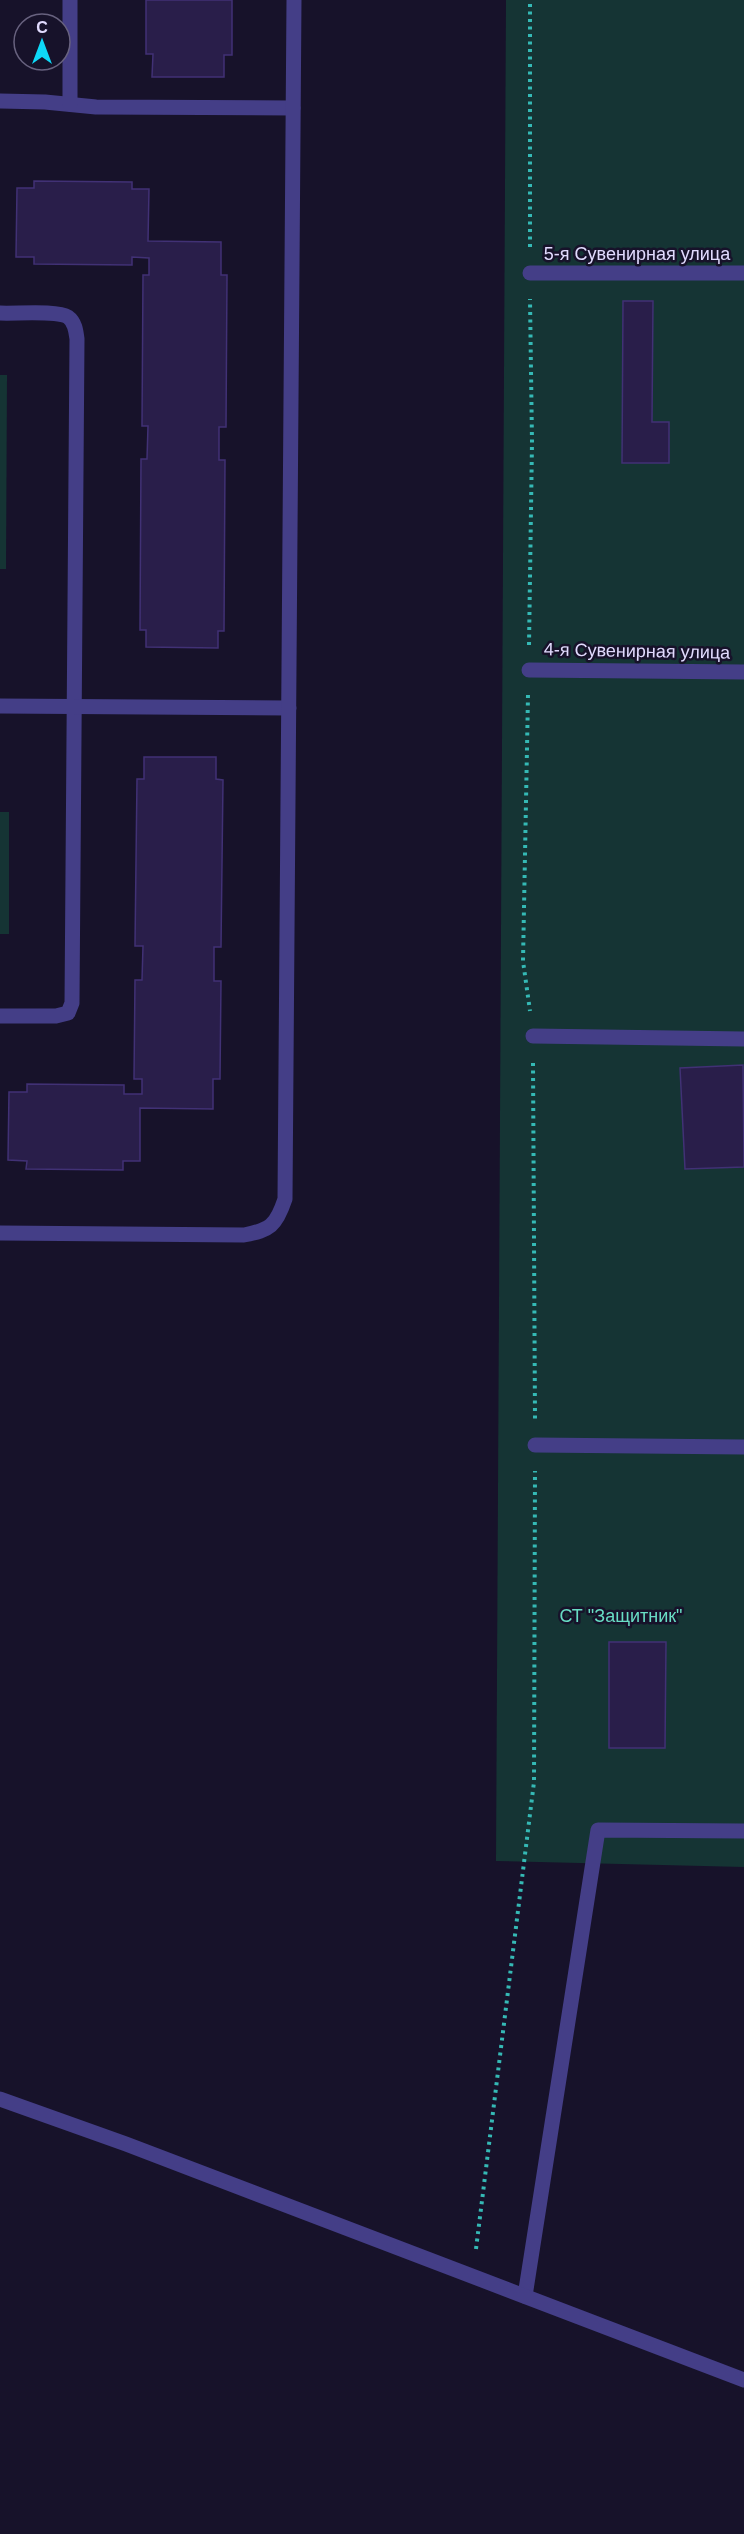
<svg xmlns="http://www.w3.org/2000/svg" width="744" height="2534" font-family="Helvetica,sans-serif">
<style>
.green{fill:#153434}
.building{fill:#291e4a;stroke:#413175;stroke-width:1.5}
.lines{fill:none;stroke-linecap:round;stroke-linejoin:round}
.path{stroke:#35b9b5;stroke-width:4;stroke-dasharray:3 4.5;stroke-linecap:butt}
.lane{stroke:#443e87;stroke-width:15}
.street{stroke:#443e87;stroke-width:15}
.labels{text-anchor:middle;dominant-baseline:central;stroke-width:5;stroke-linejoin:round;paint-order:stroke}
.street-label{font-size:18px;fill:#e1dbfe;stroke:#17122a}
.park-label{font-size:18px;fill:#68ddc4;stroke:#17122a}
</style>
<rect width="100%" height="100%" fill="#17122a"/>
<!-- green -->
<g class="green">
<polygon points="506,0 744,0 744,1867 496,1861"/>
<polygon points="0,375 7,375 6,569 0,569"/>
<rect x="0" y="812" width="9" height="122"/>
</g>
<!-- building -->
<g class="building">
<polygon points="146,0 232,0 232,55 224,55 224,77 152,77 153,54 146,54"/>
<polygon points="34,181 132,182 132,189 149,189 148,241 221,242 221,275 227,275 226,427 219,427 219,460 225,460 224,631 218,631 218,648 146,647 146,630 140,630 141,459 147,459 148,426 142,426 143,275 149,275 149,258 132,257 132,265 34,264 34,257 16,257 17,188 34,188"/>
<polygon points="623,301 653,301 652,422 669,422 669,463 622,463"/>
<polygon points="144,757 216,757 216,779 223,780 221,947 214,947 214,981 221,981 220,1079 213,1079 213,1109 140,1108 140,1161 123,1161 123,1170 26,1169 27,1161 8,1160 9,1092 27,1092 27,1084 124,1085 124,1094 142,1094 142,1079 134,1079 135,980 142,980 143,946 135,946 137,779 144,779"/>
<polygon points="743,1065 744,1167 685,1169 680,1068"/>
<polygon points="609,1642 666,1642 665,1748 609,1748"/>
</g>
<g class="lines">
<!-- path -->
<g class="path">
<polyline points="530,247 530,0"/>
<polyline points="529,645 532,442 530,299"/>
<polyline points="528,695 523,961 530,1011"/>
<polyline points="533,1063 535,1419"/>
<polyline points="476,2249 534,1782 535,1471"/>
</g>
<!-- lane -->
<g class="lane">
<polyline points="0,101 45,102 96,107 293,108"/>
<polyline points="70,104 70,0"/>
<polyline points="530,273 744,273"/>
<path d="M0 313C14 314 57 310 68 317 75 322 76 331 77 339L72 1003 68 1013 56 1016H0"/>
<polyline points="529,670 744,672"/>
<polyline points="0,706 289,708"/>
<polyline points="533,1036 744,1039"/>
<path d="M0 1233 244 1235C270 1230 276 1226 285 1199L294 0"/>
<polyline points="535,1445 744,1447"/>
<polyline points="525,2296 598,1830 744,1831"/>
</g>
<!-- street -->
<polyline class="street" points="0,2099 126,2144 744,2380"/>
</g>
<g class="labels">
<!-- street labels -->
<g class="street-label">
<text x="637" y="254">5-я Сувенирная улица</text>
<text transform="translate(637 651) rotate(1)">4-я Сувенирная улица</text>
</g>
<!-- park labels -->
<g class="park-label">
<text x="621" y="1616">СТ "Защитник"</text>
</g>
</g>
<!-- north arrow -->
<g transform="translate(42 42)"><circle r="28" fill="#17122a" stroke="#68627f" stroke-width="1.5"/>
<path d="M0-4.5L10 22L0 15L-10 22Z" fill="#0ed8f7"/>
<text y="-9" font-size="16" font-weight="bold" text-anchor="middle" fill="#e1dbfe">С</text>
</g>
</svg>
